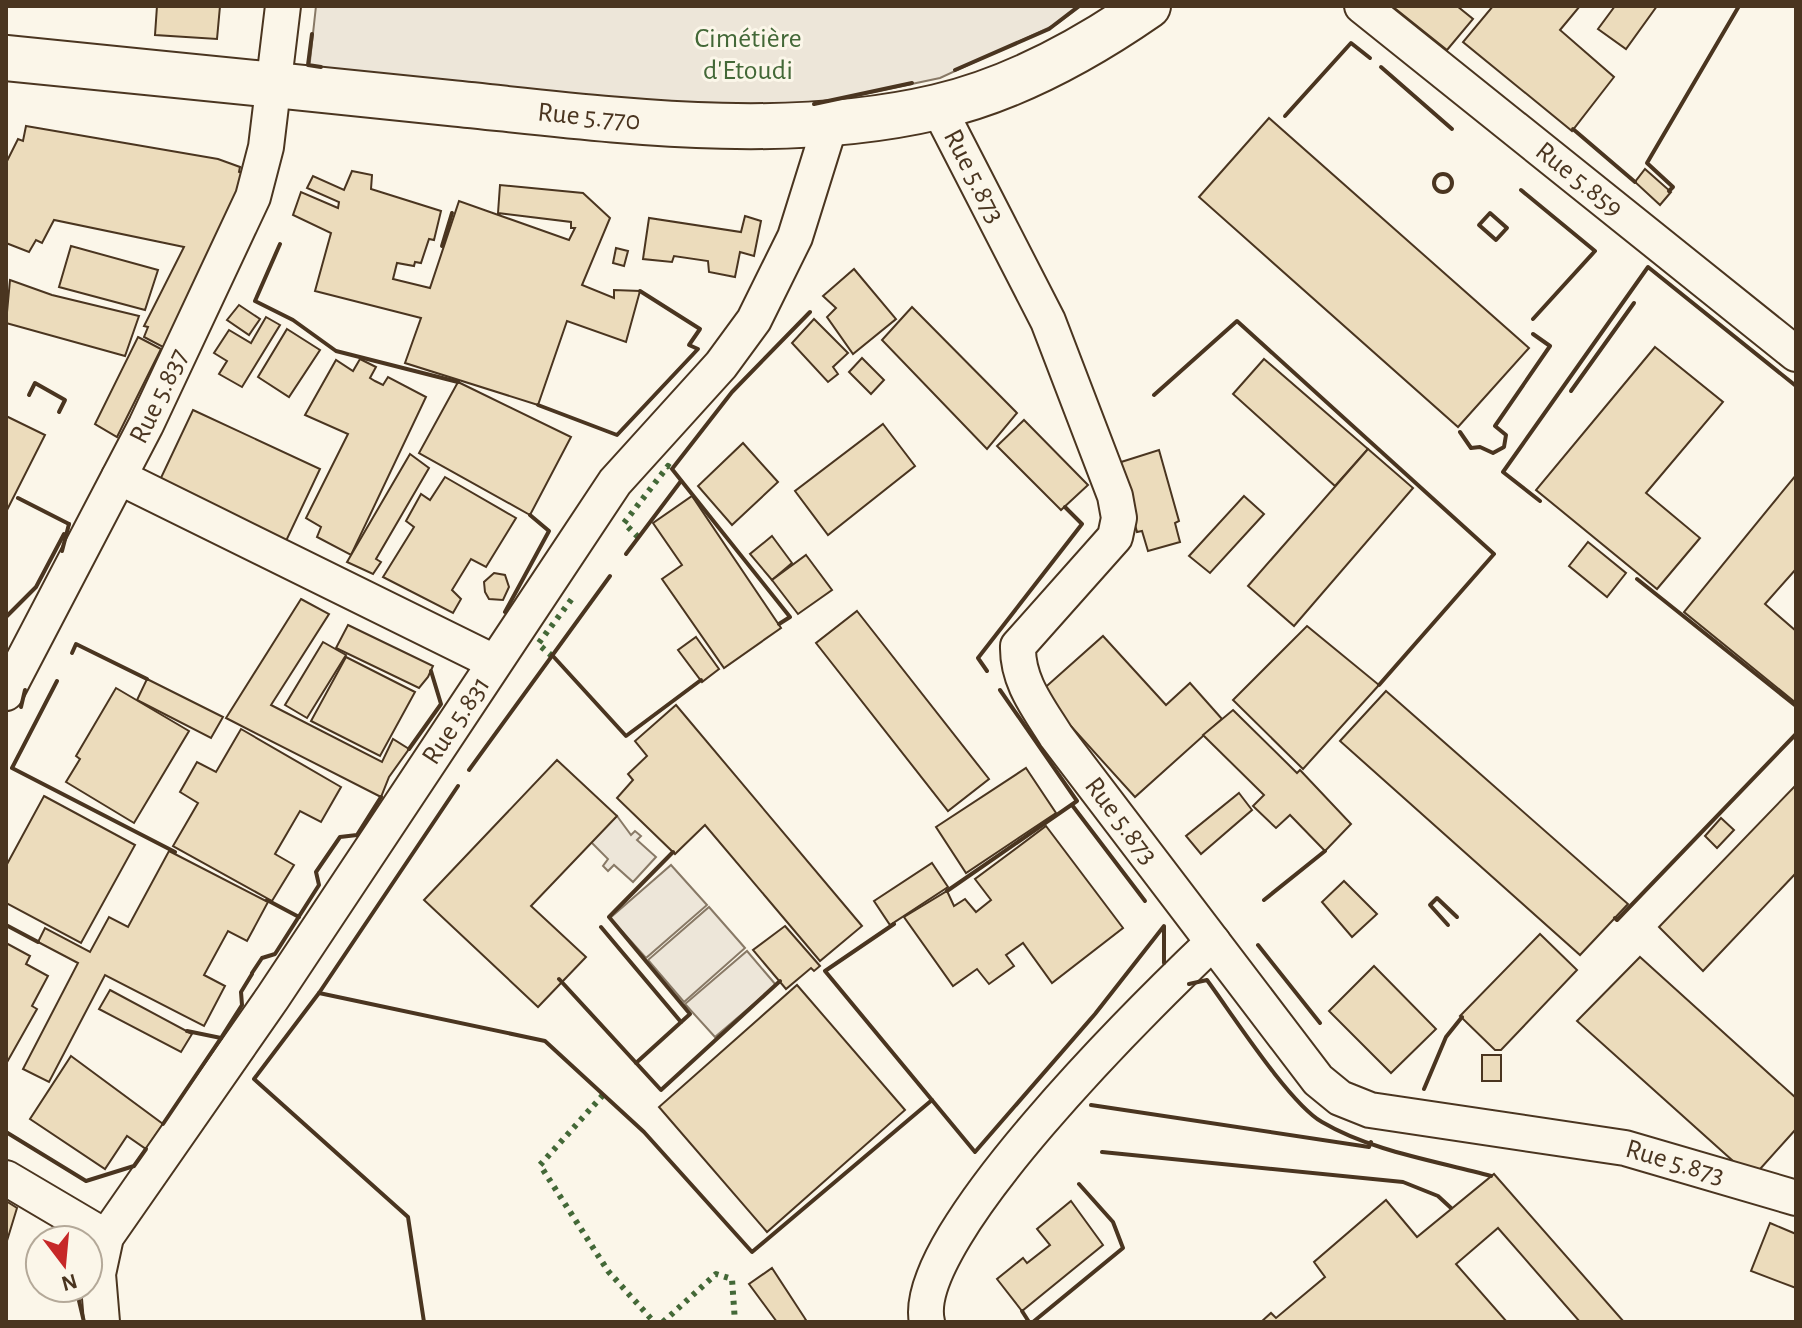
<svg xmlns="http://www.w3.org/2000/svg" width="1802" height="1328" font-family="'Alegreya Sans',sans-serif">
<style>
.green{fill:#ede6d9;stroke:#887966;stroke-width:2}
.building{fill:#ecdcbc;stroke:#4a3520;stroke-width:2}
.lines{fill:none;stroke-linecap:round;stroke-linejoin:round}
.minor-casing{stroke:#4a3520;stroke-width:38}
.secondary-casing{stroke:#4a3520;stroke-width:48}
.minor{stroke:#fbf6e9;stroke-width:34}
.secondary{stroke:#fbf6e9;stroke-width:44}
.hedge{stroke:#436837;stroke-width:6;stroke-dasharray:4 6;stroke-linecap:butt}
.wall{stroke:#4a3520;stroke-width:4}
.labels{text-anchor:middle;dominant-baseline:central;stroke-width:6;stroke-linejoin:round;paint-order:stroke}
.park-label{font-size:28px;fill:#436837;stroke:#fbf6e9}
.street-label{font-size:28px;fill:#4a3520;stroke:#fbf6e9}
</style>
<rect width="100%" height="100%" fill="#fbf6e9"/>
<!-- green -->
<g class="green">
<polygon points="316,6 1081,6 1057,24 940,78 812,105 520,99 309,70"/>
<polygon points="617,816 631,835 635,831 641,836 637,840 656,857 633,882 614,865 608,871 603,866 608,859 590,841"/>
<polygon points="671,865 707,905 646,958 610,918"/>
<polygon points="709,907 745,948 684,1002 648,960"/>
<polygon points="747,951 776,985 715,1037 685,1004"/>
</g>
<!-- building -->
<g class="building">
<polygon points="157,6 220,6 217,39 155,35"/>
<polygon points="1392,6 1457,6 1473,19 1447,50"/>
<polygon points="1493,6 1580,6 1560,30 1614,77 1572,131 1463,42"/>
<polygon points="1615,6 1657,6 1626,49 1598,29"/>
<polygon points="1269,118 1529,348 1458,427 1199,197"/>
<polygon points="26,126 218,159 240,167 239,172 251,177 225,243 163,347 144,337 148,327 144,326 184,247 54,220 42,243 36,240 29,252 6,243 6,163 18,139 23,141"/>
<polygon points="1645,169 1671,192 1660,205 1635,182"/>
<polygon points="352,171 372,175 371,189 441,211 434,240 429,239 421,263 415,262 414,266 397,263 393,279 430,288 459,201 569,240 575,228 571,228 571,222 498,213 500,185 583,193 610,218 582,285 614,298 614,290 640,291 626,342 567,321 538,405 405,363 421,318 315,291 331,233 293,215 301,192 338,208 339,202 307,188 313,176 344,190"/>
<polygon points="745,216 761,221 754,256 740,252 735,277 709,272 708,261 674,256 672,262 643,259 649,218 741,232"/>
<polygon points="71,246 158,270 145,310 59,287"/>
<polygon points="616,248 628,251 624,266 613,263"/>
<polygon points="854,269 896,319 853,354 827,317 836,308 823,296"/>
<polygon points="10,280 52,295 139,316 125,356 6,323"/>
<polygon points="239,305 260,319 249,335 227,320"/>
<polygon points="912,307 1017,413 987,449 882,340"/>
<polygon points="266,317 280,325 242,387 219,374 227,361 214,353 229,330 251,343"/>
<polygon points="814,319 848,353 833,367 838,374 828,382 792,343"/>
<polygon points="287,329 320,350 289,397 258,377"/>
<polygon points="138,337 161,349 117,437 95,424"/>
<polygon points="1655,347 1723,402 1646,493 1700,538 1657,589 1536,490"/>
<polygon points="862,358 884,380 871,394 849,372"/>
<polygon points="360,359 376,367 370,378 375,381 383,385 388,377 426,397 351,555 317,537 321,527 306,518 348,434 305,415 336,360 353,371"/>
<polygon points="1264,359 1368,449 1335,486 1233,394"/>
<polygon points="458,382 571,437 530,515 419,453"/>
<polygon points="193,410 320,469 286,541 159,482"/>
<polygon points="6,416 45,435 6,512"/>
<polygon points="1024,420 1088,485 1061,510 997,446"/>
<polygon points="883,424 915,466 828,535 795,491"/>
<polygon points="743,443 778,482 732,525 698,486"/>
<polygon points="1368,449 1413,488 1294,626 1248,586"/>
<polygon points="1159,450 1179,521 1175,523 1180,542 1148,551 1142,531 1137,532 1118,463"/>
<polygon points="410,454 429,468 376,559 381,562 373,574 347,562"/>
<polygon points="1796,475 1796,569 1765,604 1796,631 1796,703 1684,612"/>
<polygon points="445,477 516,518 486,567 471,559 452,590 461,599 453,613 383,577 414,527 406,521 421,494 430,500"/>
<polygon points="692,496 781,628 724,668 662,579 682,565 653,523"/>
<polygon points="1244,496 1264,514 1210,573 1189,556"/>
<polygon points="772,536 792,563 772,580 750,554"/>
<polygon points="1588,542 1626,573 1607,597 1569,566"/>
<polygon points="806,555 832,590 798,614 772,580"/>
<polygon points="494,573 505,575 509,587 503,600 489,599 485,592 484,582"/>
<polygon points="301,599 329,614 271,705 382,762 393,739 409,749 389,777 381,797 226,718"/>
<polygon points="857,611 989,779 948,811 816,643"/>
<polygon points="348,625 433,666 428,677 419,688 336,648"/>
<polygon points="1307,626 1379,685 1303,769 1233,700"/>
<polygon points="1103,636 1166,705 1190,683 1222,719 1135,797 1040,692"/>
<polygon points="696,637 719,669 702,682 678,650"/>
<polygon points="323,642 346,655 307,718 285,705"/>
<polygon points="346,657 415,692 380,756 311,721"/>
<polygon points="147,679 223,717 211,738 137,700"/>
<polygon points="116,688 189,731 134,823 66,782 80,759 76,756"/>
<polygon points="1386,691 1628,904 1580,955 1340,741"/>
<polygon points="676,705 862,926 820,961 705,825 675,854 617,798 633,780 628,774 647,756 635,741"/>
<polygon points="1233,710 1297,773 1300,770 1351,824 1325,851 1290,815 1276,828 1253,806 1264,795 1203,735"/>
<polygon points="241,729 341,787 321,822 300,811 275,854 294,865 272,901 173,846 198,803 180,792 197,762 216,772"/>
<polygon points="557,760 617,816 531,906 586,957 538,1007 424,900"/>
<polygon points="1026,768 1056,813 966,873 936,827"/>
<polygon points="1796,785 1796,873 1703,971 1659,927"/>
<polygon points="1239,793 1252,810 1201,854 1186,836"/>
<polygon points="44,796 135,845 81,943 6,903 6,866"/>
<polygon points="1721,818 1734,830 1717,848 1705,836"/>
<polygon points="1046,826 1123,928 1052,983 1023,943 1006,955 1014,966 989,984 977,969 953,986 904,917 947,891 954,906 965,899 976,912 991,900 975,879"/>
<polygon points="169,851 268,902 247,941 228,931 204,975 225,986 204,1026 105,975 49,1082 23,1069 78,963 38,942 45,928 90,952 109,917 128,927"/>
<polygon points="932,863 948,887 890,925 874,901"/>
<polygon points="1344,881 1377,914 1352,937 1322,902"/>
<polygon points="785,926 820,966 814,971 811,968 786,989 753,950"/>
<polygon points="1540,934 1577,970 1501,1050 1495,1050 1460,1016"/>
<polygon points="6,943 30,956 26,964 48,976 32,1006 37,1009 6,1064"/>
<polygon points="1640,957 1796,1098 1796,1129 1752,1178 1577,1021"/>
<polygon points="1374,966 1436,1029 1391,1073 1329,1011"/>
<polygon points="797,985 905,1110 767,1232 659,1107"/>
<polygon points="110,990 192,1034 181,1052 99,1009"/>
<rect x="1482" y="1055" width="19" height="26"/>
<polygon points="71,1056 163,1124 146,1149 127,1136 105,1169 30,1119"/>
<polygon points="1494,1174 1624,1322 1580,1322 1498,1228 1456,1264 1507,1322 1261,1322 1271,1313 1276,1318 1325,1277 1314,1262 1386,1200 1417,1237"/>
<polygon points="6,1201 17,1208 6,1244"/>
<polygon points="1071,1201 1103,1245 1022,1311 997,1279 1023,1258 1027,1263 1050,1245 1037,1229"/>
<polygon points="1770,1223 1796,1234 1796,1288 1751,1271"/>
<polygon points="772,1268 806,1320 802,1322 777,1322 749,1284"/>
</g>
<g class="lines">
<defs>
<g id="minor">
<path id="s1" d="M1362 6 1796 354"/>
<path id="s2" d="M938 107 1048 321 1115 496 1119 518 1115 537 1018 646C1017 681 1038 707 1056 736L1318 1080 1340 1098 1370 1110 1625 1148 1796 1198"/>
<polyline points="119,477 494,662"/>
<path id="s3" d="M6 693 146 425 253 197 266 147 283 6"/>
<polyline points="6,1178 106,1237"/>
<path id="s4" d="M102 1322 98 1274 106 1237 273 997 615 482 721 365 754 320 795 237 830 125"/>
<path d="M927 1322C908 1238 1150 1002 1213 942"/>
</g>
<g id="secondary">
<path id="s5" d="M6 58C154 73 302 87 450 103 609 119 779 144 937 107 1011 90 1086 49 1148 6"/>
</g>
</defs>
<!-- minor casing -->
<use href="#minor" class="minor-casing"/>
<!-- secondary casing -->
<use href="#secondary" class="secondary-casing"/>
<!-- minor -->
<use href="#minor" class="minor"/>
<!-- secondary -->
<use href="#secondary" class="secondary"/>
<!-- hedge -->
<g class="hedge">
<polyline points="638,537 624,523 668,466 672,469"/>
<polyline points="552,656 538,644 574,596"/>
<polyline points="603,1095 540,1165 608,1271 654,1322"/>
<polyline points="663,1322 716,1274 732,1279 735,1322"/>
</g>
<!-- wall -->
<g class="wall">
<polyline points="312,34 308,65 321,67"/>
<polyline points="1381,67 1452,129"/>
<polyline points="955,70 1049,29 1079,6"/>
<polyline points="814,104 912,83"/>
<polyline points="1285,116 1351,43 1370,58"/>
<polyline points="1573,129 1635,182"/>
<circle cx="1443" cy="183" r="9"/>
<polyline points="1521,190 1595,251 1533,319"/>
<polyline points="1669,191 1673,187 1647,163 1739,6"/>
<polygon points="1490,213 1507,228 1496,240 1479,225"/>
<polyline points="280,244 255,301 293,320 336,351 458,382"/>
<polyline points="442,246 452,213"/>
<polyline points="1571,391 1634,303"/>
<polyline points="29,395 35,383 65,400 59,412"/>
<polyline points="1154,395 1237,321 1494,554 1379,685"/>
<polyline points="538,405 617,435 698,349 689,345 700,329 640,291"/>
<polyline points="1460,432 1471,448 1480,447 1493,453 1504,447 1506,435 1495,426 1550,346 1533,334"/>
<polyline points="18,498 69,524"/>
<polyline points="1540,501 1503,472 1648,267 1796,386"/>
<polyline points="62,551 69,524"/>
<polyline points="626,554 681,481"/>
<polyline points="1637,579 1796,706"/>
<polyline points="505,612 549,531 530,515"/>
<polyline points="6,617 36,587 64,534"/>
<polyline points="779,624 790,617 672,469 732,392 810,312"/>
<polyline points="72,653 76,644 147,679"/>
<polyline points="552,655 626,736 701,680"/>
<polyline points="987,671 978,658 1082,524 1065,507"/>
<polyline points="57,681 12,768 175,852"/>
<polyline points="21,707 25,690"/>
<polyline points="409,749 441,704 431,671"/>
<polyline points="469,770 610,576"/>
<polyline points="1072,805 1145,901"/>
<polyline points="947,891 1077,801 1000,690"/>
<polyline points="267,900 299,917"/>
<polyline points="1264,900 1325,851"/>
<polyline points="1615,918 1617,920 1796,734"/>
<polyline points="894,924 825,971 975,1152 1095,1014 1164,926 1164,963"/>
<polyline points="6,925 38,942"/>
<polyline points="1448,925 1430,905 1437,898 1457,917"/>
<polyline points="601,927 681,1022"/>
<polyline points="1258,945 1320,1023"/>
<polyline points="252,973 262,958 275,954 319,885 316,872 340,837 357,835 381,797"/>
<polyline points="559,979 661,1090 780,981"/>
<path d="M1189 984 1207 980C1232 1014 1289 1103 1322 1122 1371 1151 1436 1161 1491 1176"/>
<polyline points="319,993 545,1041 644,1132 752,1252 932,1100"/>
<polyline points="187,1031 221,1038 242,1005 241,992 252,974"/>
<polyline points="636,1063 690,1014 609,917 673,852"/>
<polyline points="1424,1089 1446,1037 1462,1017"/>
<polyline points="1091,1105 1369,1147 1371,1142"/>
<polyline points="163,1124 221,1038"/>
<polyline points="6,1132 86,1181 134,1166 146,1149"/>
<polyline points="1102,1152 1403,1182 1438,1196 1451,1208"/>
<polyline points="76,1288 84,1322"/>
<polyline points="1022,1311 1029,1322"/>
<polyline points="424,1322 408,1217 254,1079 319,993 458,786"/>
<polyline points="1033,1322 1123,1248 1113,1222 1079,1184"/>
</g>
</g>
<g class="labels">
<!-- park labels -->
<g class="park-label">
<text x="748" y="39">Cimétière<tspan x="748" dy="32">d'Etoudi</tspan></text>
</g>
<!-- street labels -->
<g class="street-label">
<text stroke="none"><textPath href="#s5" startOffset="586">Rue 5.770</textPath></text>
<text stroke="none"><textPath href="#s2" startOffset="78">Rue 5.873</textPath></text>
<text stroke="none"><textPath href="#s1" startOffset="278">Rue 5.859</textPath></text>
<text stroke="none"><textPath href="#s3" startOffset="334">Rue 5.837</textPath></text>
<text stroke="none"><textPath href="#s4" startOffset="710">Rue 5.831</textPath></text>
<text stroke="none"><textPath href="#s2" startOffset="822">Rue 5.873</textPath></text>
<text stroke="none"><textPath href="#s2" startOffset="1518">Rue 5.873</textPath></text>
</g>
</g>
<!-- border -->
<rect width="1802" height="1328" fill="none" stroke="#4a3520" stroke-width="16"/>
<!-- north arrow -->
<g transform="translate(64 1264) rotate(164)"><circle r="38" fill="#fbf6e9" stroke="#b4a999" stroke-width="2"/>
<path d="M0-6L14 30L0 20L-14 30Z" fill="#c62828"/>
<text y="-12" font-size="22" font-weight="bold" text-anchor="middle" fill="#4a3520">N</text>
</g>
</svg>
